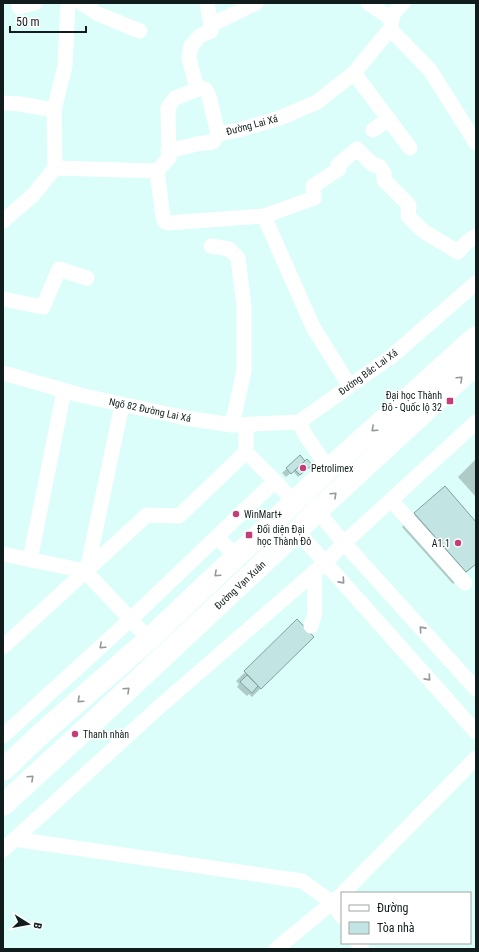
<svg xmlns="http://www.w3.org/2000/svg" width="479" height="952" font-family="'Roboto Condensed',sans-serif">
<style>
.shadow{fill:#0003}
.building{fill:#c2e4e2;stroke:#80a19e}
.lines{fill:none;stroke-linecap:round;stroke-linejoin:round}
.minor{stroke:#fff;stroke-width:15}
.highway{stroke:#fff;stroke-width:22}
.oneway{stroke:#939999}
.poi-dot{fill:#c43d7b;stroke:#fff;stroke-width:1.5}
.labels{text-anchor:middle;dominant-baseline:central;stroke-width:3;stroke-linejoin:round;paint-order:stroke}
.street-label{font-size:10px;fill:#101d1c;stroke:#fff}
.poi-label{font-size:10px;fill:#101d1c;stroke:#fff;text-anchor:start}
</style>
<rect width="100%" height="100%" fill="#dbfefb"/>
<!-- shadow -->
<g class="shadow">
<polygon points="300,457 310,465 298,477 293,471 286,477 282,473"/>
<polygon points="476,459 476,497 458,477"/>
<polygon points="415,514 476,523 476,564 453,584 402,527"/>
<polygon points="297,621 312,637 252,697 249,694 247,696 237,687 239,684 236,681"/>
</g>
<!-- building -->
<g class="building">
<polygon points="300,455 305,461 291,474 286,468"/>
<polygon points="307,459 312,465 300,475 295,470"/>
<polygon points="445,486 476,522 476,564 466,572 414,513"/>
<polygon points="297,619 314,637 261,689 244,671"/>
<polygon points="247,675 258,686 252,693 240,682"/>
</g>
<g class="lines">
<!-- minor -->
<g class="minor">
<polyline points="81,3 98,14 140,31"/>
<polyline points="207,3 211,25"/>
<polyline points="368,3 392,19"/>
<polyline points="19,7 35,3"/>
<polyline points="390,29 430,70 476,143"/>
<polyline points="354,73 410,148"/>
<polyline points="197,89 189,58 191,46 200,36 211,31 211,25 256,3"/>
<polyline points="3,103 20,104 54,110"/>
<polyline points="373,130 389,119"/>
<polyline points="218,134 239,130 280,118 317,102 354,73 390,29 393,14 403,3"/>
<polyline points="168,151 197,144 213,142 218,134"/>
<polyline points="338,165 357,149 372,164 379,166 384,173 384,180 409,205 408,216 423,231 458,252 467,242 476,236"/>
<polyline points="55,168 54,110 65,66 68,3"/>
<polyline points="157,171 163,217 165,222 168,223 264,216 314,198 313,186 339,169"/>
<polyline points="264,216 313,327 349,385"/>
<polyline points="3,221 33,195 55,168 157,171 169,158 168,108 175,98 201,88 205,89 209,96 218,134"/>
<polyline points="211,246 229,249 238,258 244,306 244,371 232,425"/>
<polyline points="3,299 43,307 59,269 87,278"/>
<polyline points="3,373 84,396 186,418 232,425 299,422"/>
<polyline points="299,422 392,356 476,283"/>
<polyline points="299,422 306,436 329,469"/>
<polyline points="275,481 294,502"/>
<polyline points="391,500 465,583"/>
<polyline points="317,511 344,543 476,689"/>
<polyline points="297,531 476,732"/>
<polyline points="217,537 236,556"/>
<polyline points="3,554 85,571 149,639"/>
<polyline points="30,560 64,391"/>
<polyline points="87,570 122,405"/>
<polyline points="311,626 315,613 314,572"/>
<polyline points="3,647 147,515 179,516 246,452 246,425"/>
<polyline points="3,736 131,619 275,481 246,452"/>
<polyline points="14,839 302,881 333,903 342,917"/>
<polyline points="3,850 159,707 325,563 344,543 476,422"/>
<polyline points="343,893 476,758"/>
<polyline points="358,943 362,949"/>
<polyline points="276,949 340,896"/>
</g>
<!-- highway -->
<g class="highway">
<polyline points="3,770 41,734 149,639 329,469 476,337"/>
<polyline points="3,805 102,714 297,531 317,511 476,364"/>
</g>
</g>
<!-- one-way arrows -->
<defs><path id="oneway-chevron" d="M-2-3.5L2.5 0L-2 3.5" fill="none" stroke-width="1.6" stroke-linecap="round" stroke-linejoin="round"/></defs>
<g class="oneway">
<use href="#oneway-chevron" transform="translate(460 379) rotate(-43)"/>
<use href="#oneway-chevron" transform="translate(374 429) rotate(138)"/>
<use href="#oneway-chevron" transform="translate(334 495) rotate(-43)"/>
<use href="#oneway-chevron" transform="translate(217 574) rotate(137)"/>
<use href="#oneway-chevron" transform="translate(342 581) rotate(48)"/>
<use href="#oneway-chevron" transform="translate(422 629) rotate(-132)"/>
<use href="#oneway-chevron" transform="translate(102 646) rotate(138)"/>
<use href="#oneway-chevron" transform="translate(428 678) rotate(48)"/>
<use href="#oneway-chevron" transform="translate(127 690) rotate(-43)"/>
<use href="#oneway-chevron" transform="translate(80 700) rotate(138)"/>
<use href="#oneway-chevron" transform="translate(31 778) rotate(-43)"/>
</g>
<!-- markers -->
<g class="poi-dot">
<rect x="446" y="397" width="8" height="8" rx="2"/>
<circle cx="303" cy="468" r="4"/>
<circle cx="236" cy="514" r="4"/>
<rect x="245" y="531" width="8" height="8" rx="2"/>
<circle cx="458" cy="543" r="4"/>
<circle cx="75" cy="734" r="4"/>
</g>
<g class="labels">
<!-- street labels -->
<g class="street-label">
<text transform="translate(252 125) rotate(-15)">Đường Lai Xá</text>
<text transform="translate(368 372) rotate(-36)">Đường Bắc Lai Xá</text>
<text transform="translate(150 410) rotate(12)">Ngõ 82 Đường Lai Xá</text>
<text transform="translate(240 585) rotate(-43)">Đường Vạn Xuân</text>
</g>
<!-- poi labels -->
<g class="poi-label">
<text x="442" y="395" text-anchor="end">Đại học Thành<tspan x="442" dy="12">Đô - Quốc lộ 32</tspan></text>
<text x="311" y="468">Petrolimex</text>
<text x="244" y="514">WinMart+</text>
<text x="257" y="529">Đối diện Đại<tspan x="257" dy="12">học Thành Đô</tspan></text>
<text x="450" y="543" text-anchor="end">A1.1</text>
<text x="83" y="734">Thanh nhàn</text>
</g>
</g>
<!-- border -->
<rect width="479" height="952" fill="none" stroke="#101d1c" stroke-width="8"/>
<!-- legend -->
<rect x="341" y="892" width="130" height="52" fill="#ffffff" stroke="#9fa5a4"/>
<rect x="349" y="905" width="20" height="6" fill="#ffffff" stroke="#9fa5a4"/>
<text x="377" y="912" font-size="12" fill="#101d1c">Đường</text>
<rect x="349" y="922" width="20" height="12" fill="#c2e4e2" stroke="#9fa5a4"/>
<text x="377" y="932" font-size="12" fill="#101d1c">Tòa nhà</text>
<!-- north arrow -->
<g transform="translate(28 924) rotate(101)" stroke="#ffffff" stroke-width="3" paint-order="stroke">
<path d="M0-3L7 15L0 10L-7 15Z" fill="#101d1c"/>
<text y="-6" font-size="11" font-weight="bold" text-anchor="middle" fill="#101d1c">B</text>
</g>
<!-- scale -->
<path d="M10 26v6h76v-6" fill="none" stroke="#101d1c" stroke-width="2"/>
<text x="16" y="26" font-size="12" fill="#101d1c" stroke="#ffffff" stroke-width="3" paint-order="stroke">50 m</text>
</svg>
